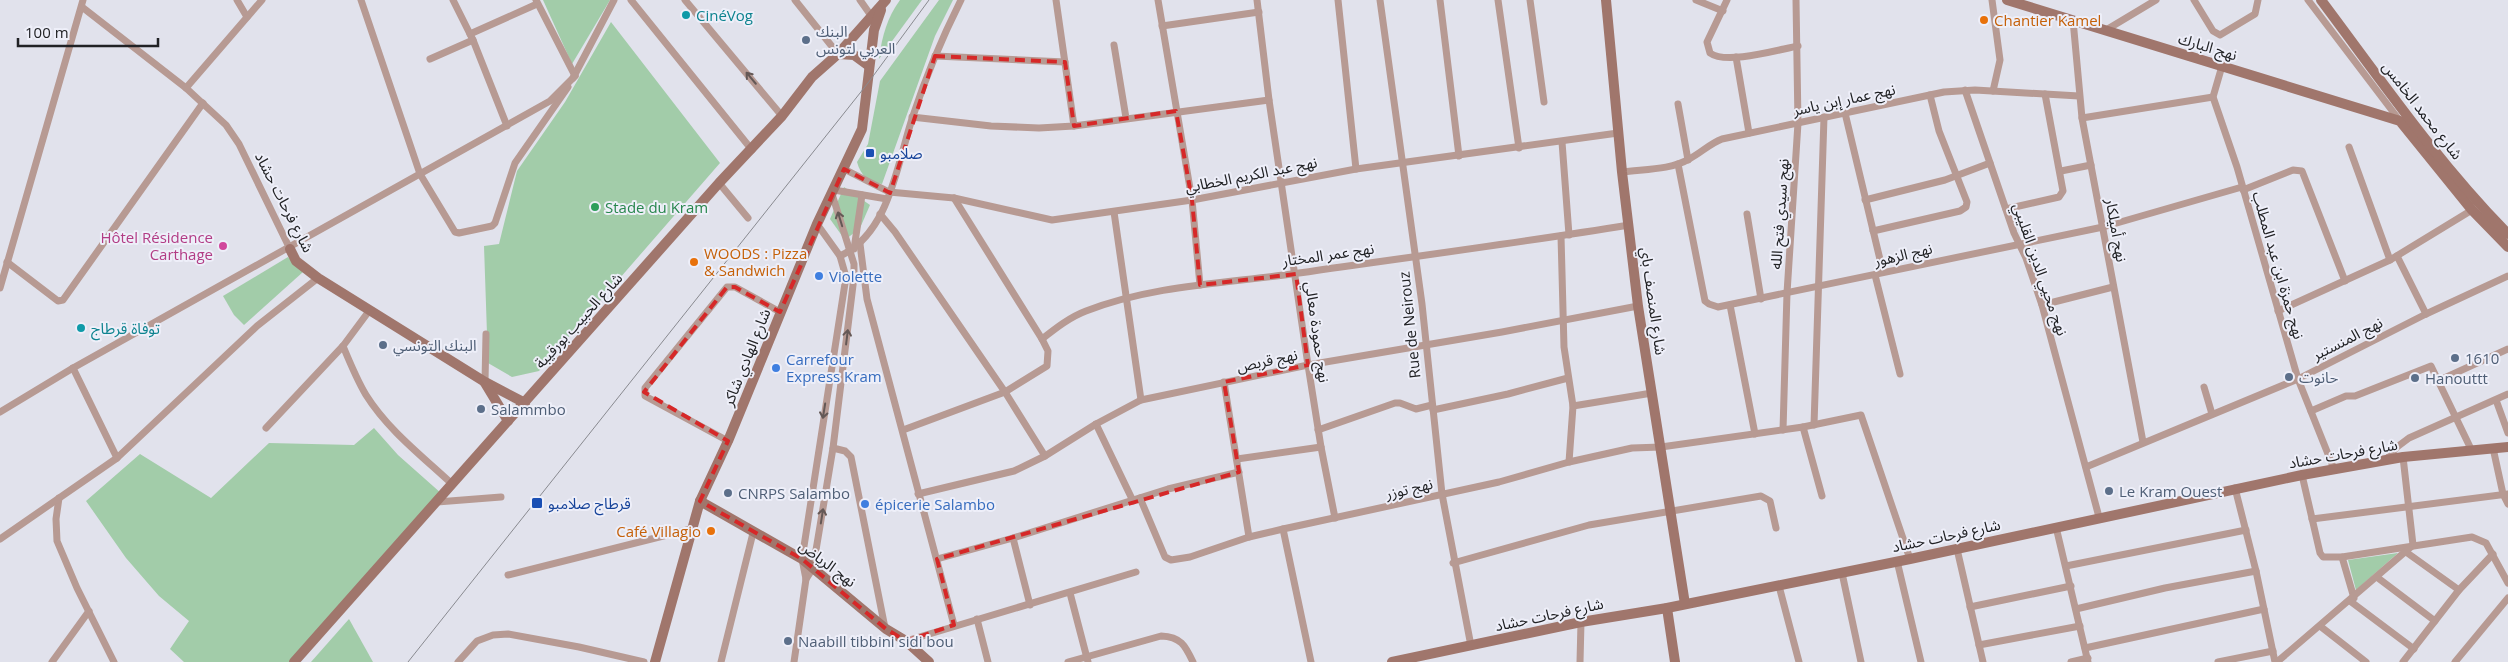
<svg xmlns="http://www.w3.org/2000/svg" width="2508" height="662" font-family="'Open Sans','Noto Sans Arabic',sans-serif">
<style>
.green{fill:#a2cca9}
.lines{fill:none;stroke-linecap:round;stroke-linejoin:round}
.street{stroke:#b79a93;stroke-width:7}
.secondary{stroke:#a0766c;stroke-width:10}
.tram{stroke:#898a90;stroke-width:1}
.oneway{stroke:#645856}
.marked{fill:none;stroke:#d62828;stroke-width:4;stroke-dasharray:10 6;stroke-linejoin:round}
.culture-dot{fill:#0f9aa8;stroke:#eeeff9;stroke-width:2}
.food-dot{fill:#e8710a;stroke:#eeeff9;stroke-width:2}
.service-dot{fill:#5c6f8a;stroke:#eeeff9;stroke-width:2}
.transit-dot{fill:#1a4fb4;stroke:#eeeff9;stroke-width:2}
.leisure-dot{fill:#2e9e5b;stroke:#eeeff9;stroke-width:2}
.hotel-dot{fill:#d1479c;stroke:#eeeff9;stroke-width:2}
.shop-dot{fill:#3f7fe0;stroke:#eeeff9;stroke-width:2}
.labels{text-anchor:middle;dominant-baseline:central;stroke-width:4;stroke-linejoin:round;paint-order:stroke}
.culture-label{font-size:15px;fill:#0d838f;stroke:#eeeff9;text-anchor:start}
.food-label{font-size:15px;fill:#c56008;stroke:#eeeff9;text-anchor:start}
.service-label{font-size:15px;fill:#4e5e75;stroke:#eeeff9;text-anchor:start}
.street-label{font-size:15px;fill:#212225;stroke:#eeeff9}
.transit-label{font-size:15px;fill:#164399;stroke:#eeeff9;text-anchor:start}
.leisure-label{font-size:15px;fill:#27864d;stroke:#eeeff9;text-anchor:start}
.hotel-label{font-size:15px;fill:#b23c85;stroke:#eeeff9;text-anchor:end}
.shop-label{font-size:15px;fill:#366cbe;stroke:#eeeff9;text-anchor:start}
</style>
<rect width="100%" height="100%" fill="#e1e2ec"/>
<!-- green -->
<g class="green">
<polygon points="543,0 610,0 572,64"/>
<path d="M900 0H922L879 59C882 36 887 18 900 0Z"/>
<path d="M939 0H953L935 36 882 184C868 182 861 176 857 162L868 144 880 81Z"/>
<polygon points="611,22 720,163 539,371 512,377 488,363 484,246 499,244 517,171 565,102"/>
<polygon points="844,187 870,205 860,228 845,240 830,219"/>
<polygon points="288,257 303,272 244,325 234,315 223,296"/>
<polygon points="374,428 398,455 442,494 292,662 184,662 170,649 189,621 159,596 126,558 86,501 140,454 211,498 269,443 354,445"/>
<polygon points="2398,553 2356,590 2348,560"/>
<polygon points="349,619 373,662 311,662"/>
</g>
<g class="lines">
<!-- street -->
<g class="street">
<polyline points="237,0 247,17"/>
<polyline points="361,0 420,174 455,232 459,233 492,226 495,223 515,163 568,87"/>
<polyline points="453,0 473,40 507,126"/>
<polyline points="536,0 575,76"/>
<polyline points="631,0 752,150"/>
<polyline points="685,0 782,116"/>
<polyline points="795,0 838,54"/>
<polyline points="860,0 872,17"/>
<polyline points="1056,0 1074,126"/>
<polyline points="1158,0 1192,200 1200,285"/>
<polyline points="1257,0 1269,100 1308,365 1321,447 1335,518"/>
<polyline points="1338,0 1356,169"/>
<polyline points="1380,0 1422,304 1442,494 1471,646"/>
<polyline points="1440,0 1459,156"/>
<polyline points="1498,0 1519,148"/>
<polyline points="1530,0 1544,102"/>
<polyline points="1696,0 1723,11"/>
<path d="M1727 0 1707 42 1710 53C1726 65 1777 50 1798 46"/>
<polyline points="1992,0 2000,60 1993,91"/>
<polyline points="2194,0 2213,31 2220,35 2255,14 2258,0"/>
<polyline points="2308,0 2400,121"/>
<polyline points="82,7 186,88 226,125 239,144 290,249"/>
<polyline points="2073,20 2082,118 2143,442"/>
<polyline points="1162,26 1259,12"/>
<polyline points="2106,30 2156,0"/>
<polyline points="470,34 537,4"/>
<polyline points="1114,45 1126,118"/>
<polyline points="935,56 1065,62"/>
<polyline points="1736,57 1749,133"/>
<polyline points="430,59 473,40"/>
<polyline points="2222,66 2213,97 2237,167 2298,379 2334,469"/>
<polyline points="573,78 614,0"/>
<polyline points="186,88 262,0"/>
<polyline points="1965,90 2014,233 2026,258 2042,305 2099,517"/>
<polyline points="1678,104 1688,160"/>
<polyline points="1845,113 1883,272"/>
<polyline points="912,117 991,126 1039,128 1074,126 1269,100"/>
<polyline points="2082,118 2213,97"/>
<polyline points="1562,142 1569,235"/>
<polyline points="2349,147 2390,260"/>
<polyline points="1678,164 1705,301 1709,304 1718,307 2103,227 2242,187"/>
<polyline points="844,169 889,192 954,198 1052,220 1192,200 1356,169 1618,133"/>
<polyline points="2061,171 2091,165"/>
<path d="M1622 172C1643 169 1671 170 1689 159 1701 153 1709 144 1722 139L1944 92 1975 90 2079 96"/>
<polyline points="719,183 748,218"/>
<polyline points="834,190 887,199"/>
<polyline points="2243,190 2293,170 2302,171 2345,281"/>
<polyline points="1865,200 1945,180 1990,163"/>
<polyline points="2006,209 2059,197 2063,191 2045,94"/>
<polyline points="1114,212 1141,400"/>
<polyline points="880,214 895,232 1005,392 1045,456"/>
<polyline points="1747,214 1761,299"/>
<polyline points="1873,231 1960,211 1966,207 1967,202 1939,131 1930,95"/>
<polyline points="1561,236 1564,347 1573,406 1569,462"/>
<polyline points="860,244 867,299 954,625"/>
<polyline points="854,249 862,195"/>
<path d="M840 256C890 233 897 163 913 116 926 76 942 38 961 0"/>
<polyline points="2397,256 2426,314"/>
<polyline points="7,262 58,301 63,300 203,103"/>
<polyline points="1875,275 1900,374"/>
<polyline points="0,288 83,0"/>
<polyline points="1730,305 1755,434"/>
<polyline points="2042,305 2113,287"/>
<polyline points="2278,311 2390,260 2472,210"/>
<path d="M1042 339C1056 328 1070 317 1086 311 1152 285 1229 283 1299 273 1409 257 1519 243 1629 225"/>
<path d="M343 346C350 363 357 380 366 395 388 430 422 456 452 484"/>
<polyline points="73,368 117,458"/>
<polyline points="2440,380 2508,349"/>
<polyline points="485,382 486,334"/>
<polyline points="1224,382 1249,537"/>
<polyline points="2204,387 2212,414"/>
<polyline points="2496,400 2508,433"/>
<polyline points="1573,406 1652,393"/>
<polyline points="1433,410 1508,394 1568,378"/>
<polyline points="2311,411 2346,396 2355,396 2431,366 2471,449"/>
<polyline points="0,412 73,368 550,101 575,76"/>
<polyline points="1096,424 1133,501"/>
<polyline points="1814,425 1824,117"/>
<polyline points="1803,427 1861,415 1910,559"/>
<polyline points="266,428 343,346 369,311"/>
<polyline points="903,430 1005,392 1047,366 1048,351 1042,339 954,198"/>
<polyline points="1318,430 1395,403 1400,403 1416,409 1432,405"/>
<polyline points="1783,430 1787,293 1798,123 1796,0"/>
<polyline points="728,441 645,396 645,388 727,287 735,287 780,312"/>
<polyline points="833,448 845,451 851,457 885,628"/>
<polyline points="2493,448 2503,494 2508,504"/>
<polyline points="1237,459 1321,447"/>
<polyline points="2386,460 2397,447 2409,438 2508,394"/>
<polyline points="2086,467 2298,379 2426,314 2508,276"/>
<polyline points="2302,475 2320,553 2323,557 2342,557 2472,537 2486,543 2508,583"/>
<polyline points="2235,488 2256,571 2275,662"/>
<polyline points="918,494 1014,471 1045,456 1096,424 1141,400 1308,365 1502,332 1638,306"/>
<polyline points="59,498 56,519 57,541 77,588 114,662"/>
<polyline points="1140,498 1165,557 1171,560 1190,557 1249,537 1283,529 1499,482 1569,462 1632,448 1661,447 1803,427 1822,496"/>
<polyline points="437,502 501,497"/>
<polyline points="2312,519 2508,494"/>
<polyline points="2056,527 2088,662"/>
<polyline points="1283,529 1311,662"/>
<polyline points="1013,538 1030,605"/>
<polyline points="0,539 117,458 257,326 318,278"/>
<polyline points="1957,549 1983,662"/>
<polyline points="2406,552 2459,590"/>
<polyline points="2342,557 2354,598"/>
<polyline points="937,559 1013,538 1168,489 1239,472"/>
<polyline points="1897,561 1921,662"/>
<polyline points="1453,563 1589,525 1761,496 1770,501 1776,528"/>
<polyline points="2066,566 2246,530"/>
<polyline points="1842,573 1861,662"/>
<polyline points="508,575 691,529"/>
<polyline points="2378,578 2435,621"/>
<polyline points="806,579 813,568 833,448 854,277 854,264 832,194"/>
<polyline points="1779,586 1799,662"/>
<polyline points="1070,593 1088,662"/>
<polyline points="2350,601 2414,649"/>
<polyline points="1970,607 2071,586"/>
<polyline points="2076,609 2165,588 2256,571"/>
<polyline points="977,619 988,662"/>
<polyline points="2320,626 2366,662"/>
<polyline points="906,641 1136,572"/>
<polyline points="1979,645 2080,626"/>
<polyline points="2085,648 2264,609"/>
<polyline points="52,662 89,611"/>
<polyline points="458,662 477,641 493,635 508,634 579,647 644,662"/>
<polyline points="721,662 753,533"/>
<polyline points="794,662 806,579 802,559 846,277 840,256 817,224"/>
<path d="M1068 662 1161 636C1181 637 1185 645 1193 662"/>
<polyline points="1580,662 1581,622"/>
<polyline points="2071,662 2088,658"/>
<polyline points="2218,662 2273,651"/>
<polyline points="2277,662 2413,545 2403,457"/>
<polyline points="2403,662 2459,590 2493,554"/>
<polyline points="2455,662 2508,598"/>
</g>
<!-- secondary -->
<g class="secondary">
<polyline points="1606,0 1622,172 1638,306 1685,604"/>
<polyline points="2007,0 2400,121 2472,210 2508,247"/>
<path d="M2321 0C2381 80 2438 163 2508 234"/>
<polyline points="838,54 854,55 869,66"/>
<polyline points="290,249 296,261 318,278 485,382 525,403"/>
<polyline points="485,383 508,421"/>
<polyline points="700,501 802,559 886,629 906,641 929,662"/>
<polyline points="1667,608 1675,662"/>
<polyline points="294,662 719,183 782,116 812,77 838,54 886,0"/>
<polyline points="655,662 700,501 728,441 817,224 862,129 874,30 881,10"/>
<polyline points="1392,662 1581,622 1667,608 1910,559 2302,475 2403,457 2508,447"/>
</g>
<!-- tram -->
<polyline class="tram" points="408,662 868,83 929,0"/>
</g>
<!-- one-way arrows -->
<defs><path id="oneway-shaft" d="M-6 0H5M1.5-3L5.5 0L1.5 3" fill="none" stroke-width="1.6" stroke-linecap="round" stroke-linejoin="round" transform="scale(1.25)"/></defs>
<g class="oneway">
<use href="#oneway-shaft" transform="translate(751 78) rotate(-130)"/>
<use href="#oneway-shaft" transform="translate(840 219) rotate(-107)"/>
<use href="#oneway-shaft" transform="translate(847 337) rotate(-83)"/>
<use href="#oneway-shaft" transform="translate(824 411) rotate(99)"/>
<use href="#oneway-shaft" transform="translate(822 516) rotate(-81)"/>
</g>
<!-- marked area -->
<path class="marked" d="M935 56 1065 62 1074 126 1176 111 1192 200 1200 285 1296 274 1308 365 1224 382 1239 472 937 559 954 625 906 641 886 629 802 559 700 501 728 441 644 392 727 287H735L780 312 844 169 890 193Z"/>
<!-- markers -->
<g class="culture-dot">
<circle cx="686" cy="15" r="5"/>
<circle cx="81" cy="328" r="5"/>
</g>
<g class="food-dot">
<circle cx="1984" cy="20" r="5"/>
<circle cx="694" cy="262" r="5"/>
<circle cx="711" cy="531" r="5"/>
</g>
<g class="service-dot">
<circle cx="806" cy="40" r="5"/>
<circle cx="383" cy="345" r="5"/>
<circle cx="2455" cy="358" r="5"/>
<circle cx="2289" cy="377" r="5"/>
<circle cx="2415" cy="378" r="5"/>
<circle cx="481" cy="409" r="5"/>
<circle cx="2109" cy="491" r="5"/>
<circle cx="728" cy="493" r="5"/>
<circle cx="788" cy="641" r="5"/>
</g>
<g class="transit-dot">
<rect x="865" y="148" width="10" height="10" rx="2.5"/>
<rect x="531" y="497" width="12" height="12" rx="2.5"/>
</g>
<circle class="leisure-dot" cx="595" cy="207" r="5"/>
<circle class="hotel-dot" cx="223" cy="246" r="5"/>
<g class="shop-dot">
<circle cx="819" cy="276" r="5"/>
<circle cx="776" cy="368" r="5"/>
<circle cx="865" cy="504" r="5"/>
</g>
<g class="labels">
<!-- culture labels -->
<g class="culture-label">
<text x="696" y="15">CinéVog</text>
<text x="91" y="328">توفاة قرطاج</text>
</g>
<!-- food labels -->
<g class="food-label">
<text x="1994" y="20">Chantier Kamel</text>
<text x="704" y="253">WOODS : Pizza<tspan x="704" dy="17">&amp; Sandwich</tspan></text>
<text x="701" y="531" text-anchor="end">Café Villagio</text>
</g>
<!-- service labels -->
<g class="service-label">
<text x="816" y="31">البنك<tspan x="816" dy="17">العربي لتونس</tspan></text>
<text x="393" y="345">البنك التونسي</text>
<text x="2465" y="358">1610</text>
<text x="2299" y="377">حانوت</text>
<text x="2425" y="378">Hanouttt</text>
<text x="491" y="409">Salammbo</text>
<text x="2119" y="491">Le Kram Ouest</text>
<text x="738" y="493">CNRPS Salambo</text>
<text x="798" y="641">Naabill tibbini sidi bou</text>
</g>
<!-- street labels -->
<g class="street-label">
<text transform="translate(2208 46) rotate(17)">نهج البارك</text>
<text transform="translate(1844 99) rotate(-12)">نهج عمار إبن ياسر</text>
<text transform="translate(2423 110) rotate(52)">شارع محمد الخامس</text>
<text transform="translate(1251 174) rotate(-11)">نهج عبد الكريم الخطابي</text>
<text transform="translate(285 202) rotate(63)">شارع فرحات حشاد</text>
<text transform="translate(1779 214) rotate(-86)">نهج سيدي فتح الله</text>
<text transform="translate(2117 230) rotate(80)">نهج أميلكار</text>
<text transform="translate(1328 254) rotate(-8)">نهج عمر المختار</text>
<text transform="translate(1903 254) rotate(-13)">نهج الزهور</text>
<text transform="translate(2279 265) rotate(74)">نهج حمزة ابن عبد المطلب</text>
<text transform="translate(2041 269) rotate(71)">نهج محيي الدين القليبي</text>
<text transform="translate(1654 301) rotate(82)">شارع المنصف باي</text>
<text transform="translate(578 320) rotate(-48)">شارع الحبيب بورقيبة</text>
<text transform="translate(1409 325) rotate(-96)">Rue de Neirouz</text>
<text transform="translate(1318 332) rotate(82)">نهج حمودة معالي</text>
<text transform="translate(2347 338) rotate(-27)">نهج المنستير</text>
<text transform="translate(746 357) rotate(-68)">شارع الهادي شاكر</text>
<text transform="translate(1267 360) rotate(-12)">نهج قربص</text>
<text transform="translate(2343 453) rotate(-10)">شارع فرحات حشاد</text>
<text transform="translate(1409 488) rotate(-13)">نهج توزر</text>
<text transform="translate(1946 535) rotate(-12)">شارع فرحات حشاد</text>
<text transform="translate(828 563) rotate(37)">نهج الرياض</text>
<text transform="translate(1549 614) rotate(-12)">شارع فرحات حشاد</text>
</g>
<!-- transit labels -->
<g class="transit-label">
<text x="880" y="153">صلامبو</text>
<text x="548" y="503">قرطاج صلامبو</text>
</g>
<!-- leisure labels -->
<g class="leisure-label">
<text x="605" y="207">Stade du Kram</text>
</g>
<!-- hotel labels -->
<g class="hotel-label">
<text x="213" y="237">Hôtel Résidence<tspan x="213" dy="17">Carthage</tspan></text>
</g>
<!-- shop labels -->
<g class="shop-label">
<text x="829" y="276">Violette</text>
<text x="786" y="359">Carrefour<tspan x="786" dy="17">Express Kram</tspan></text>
<text x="875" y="504">épicerie Salambo</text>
</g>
</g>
<!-- scale -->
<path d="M18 38v8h140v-8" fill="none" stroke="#212225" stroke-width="2.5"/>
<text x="25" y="38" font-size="15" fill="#212225" stroke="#eeeff9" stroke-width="4" paint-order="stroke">100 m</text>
</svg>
